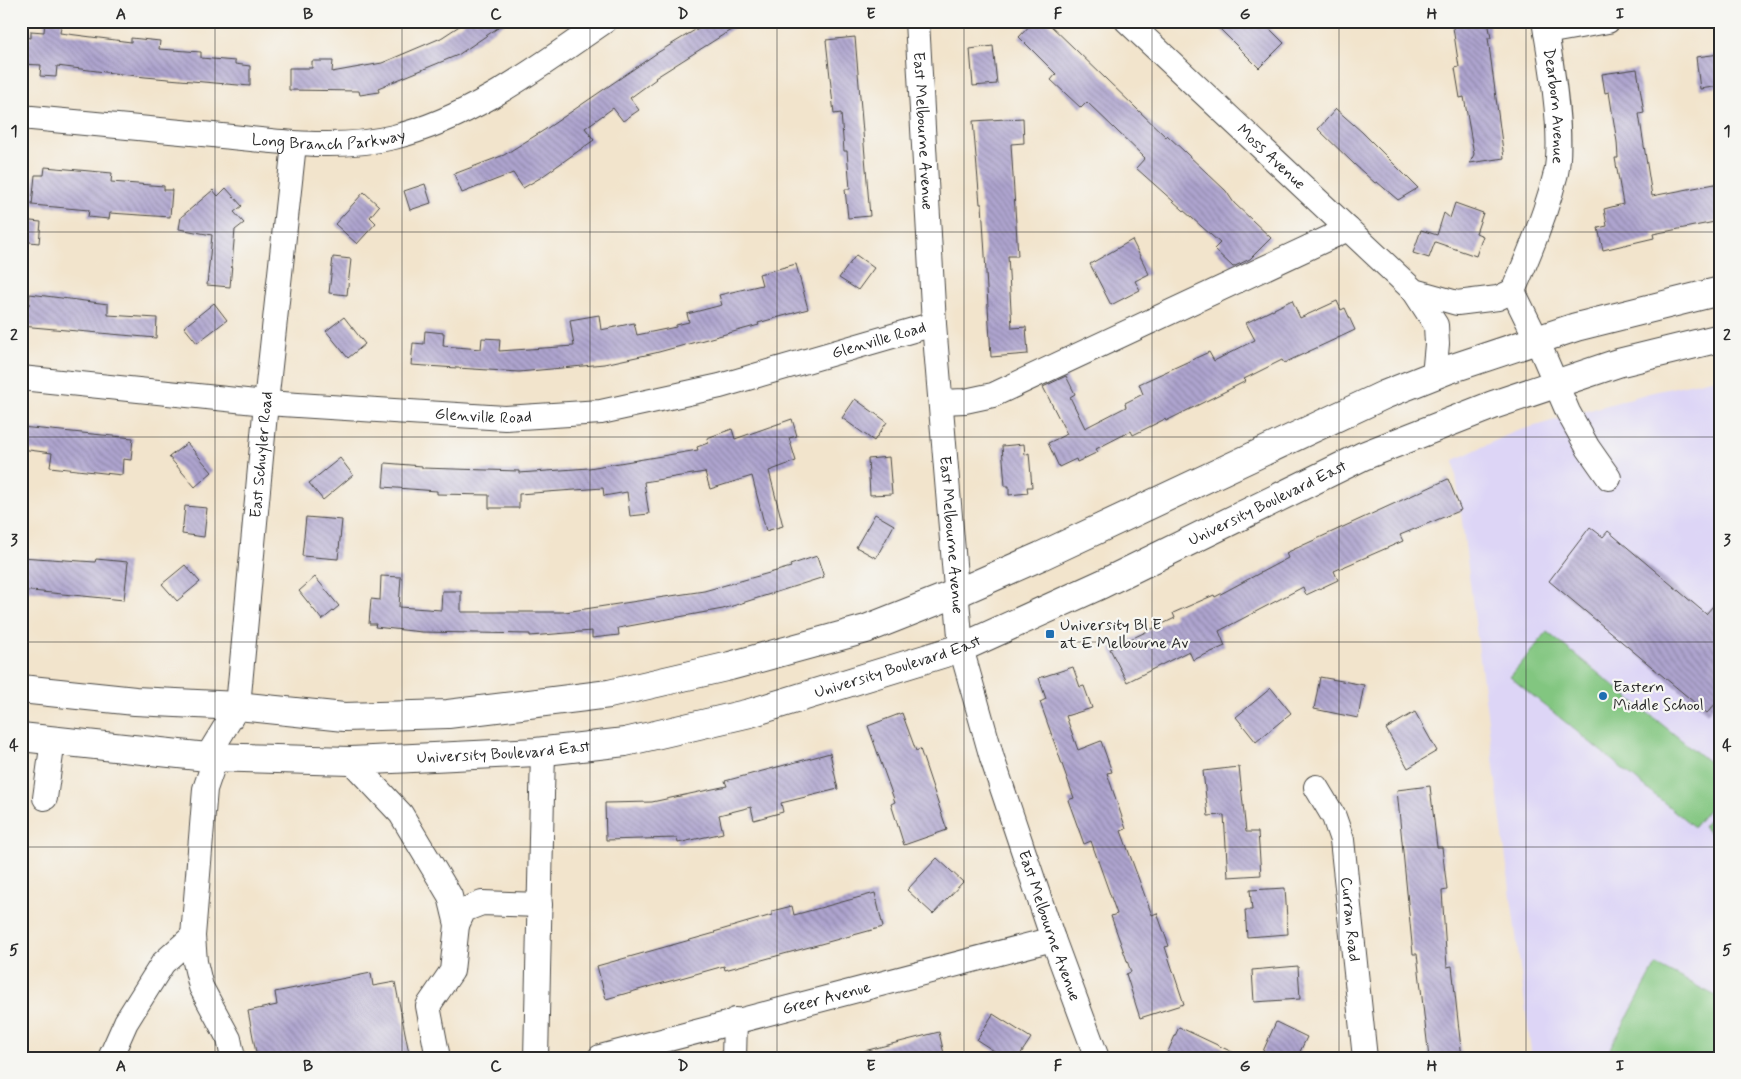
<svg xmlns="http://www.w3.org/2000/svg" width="1741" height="1079" font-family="Mynerve,sans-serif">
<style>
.built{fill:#ddd5f6}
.pitch{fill:#82c680;stroke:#567856}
.building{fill:url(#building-back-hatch)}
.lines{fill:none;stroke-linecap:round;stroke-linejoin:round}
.minor-casing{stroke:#494743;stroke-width:26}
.major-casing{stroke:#494743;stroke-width:30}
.minor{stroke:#fff;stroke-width:24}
.major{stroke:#fff;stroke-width:28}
.grid{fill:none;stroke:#2b2b2b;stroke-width:1;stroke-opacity:0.55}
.poi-dot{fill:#1f6fb2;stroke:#f6f6f2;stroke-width:2}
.labels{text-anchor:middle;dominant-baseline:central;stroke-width:4.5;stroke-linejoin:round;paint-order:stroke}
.street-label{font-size:16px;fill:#2b2b2b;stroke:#f6f6f2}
.poi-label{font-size:16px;fill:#2b2b2b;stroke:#f6f6f2;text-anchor:start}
.neatline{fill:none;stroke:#2b2b2b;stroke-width:2}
.grid-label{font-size:16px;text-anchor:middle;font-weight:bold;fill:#2b2b2b}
</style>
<defs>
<pattern id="building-back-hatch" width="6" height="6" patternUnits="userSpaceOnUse" patternTransform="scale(1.25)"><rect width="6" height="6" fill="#aea4cf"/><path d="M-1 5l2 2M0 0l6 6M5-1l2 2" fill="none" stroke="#8e86a8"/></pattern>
</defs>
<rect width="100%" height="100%" fill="#f6f6f2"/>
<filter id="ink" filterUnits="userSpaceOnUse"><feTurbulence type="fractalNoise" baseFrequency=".02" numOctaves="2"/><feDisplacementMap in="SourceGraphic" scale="10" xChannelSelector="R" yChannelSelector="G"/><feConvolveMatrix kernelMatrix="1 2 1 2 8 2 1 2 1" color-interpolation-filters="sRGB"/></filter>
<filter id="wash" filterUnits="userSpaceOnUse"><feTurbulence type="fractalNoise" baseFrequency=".0096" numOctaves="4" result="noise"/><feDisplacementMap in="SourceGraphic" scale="20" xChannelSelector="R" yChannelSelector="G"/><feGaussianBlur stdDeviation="1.12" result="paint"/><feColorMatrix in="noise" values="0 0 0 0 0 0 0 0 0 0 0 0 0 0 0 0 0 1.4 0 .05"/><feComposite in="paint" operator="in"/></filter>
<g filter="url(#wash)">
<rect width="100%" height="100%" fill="#f2e4cc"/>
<!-- built -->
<polygon class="built" points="1720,377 1720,1058 1532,1058 1454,460 1514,432 1649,393"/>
<!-- pitch -->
<g class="pitch">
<polygon points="1547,632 1720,771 1720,795 1694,827 1510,677"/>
<polygon points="1720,806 1720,841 1703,827"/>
<polygon points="1656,965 1720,998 1720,1058 1605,1058"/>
</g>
<g id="blocks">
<!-- building -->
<g class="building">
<polygon points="45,21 62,21 60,33 131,42 131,38 160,41 159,49 201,52 201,58 235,61 235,64 250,66 250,86 145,77 57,66 56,77 40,76 41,65 21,64 21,46 22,37 31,38 31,31 44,32"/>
<polygon points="467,21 508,21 458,55 378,88 379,92 360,95 359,91 289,90 289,68 312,68 312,61 333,61 332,72 382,63 441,38"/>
<polygon points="710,21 745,21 655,78 656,79 630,98 639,110 623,121 613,108 585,128 594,140 540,178 523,188 513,173 462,193 454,174 504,155 546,129 657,53"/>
<polygon points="1034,21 1046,21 1166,137 1167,135 1226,191 1234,203 1271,238 1250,259 1233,267 1214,249 1220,243 1136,168 1145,158 1087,102 1081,108 1051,80 1056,74 1019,37"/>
<polygon points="1212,21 1262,21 1284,43 1259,68"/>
<polygon points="1452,21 1488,21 1491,38 1488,38 1504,158 1470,163 1474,154 1464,97 1460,98 1455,68 1459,67"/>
<polygon points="855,37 870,216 848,218 845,189 850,189 847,151 844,151 841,113 834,114 826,40"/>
<polygon points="993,46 997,84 973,86 970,49"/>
<polygon points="1720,54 1720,86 1700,89 1696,57"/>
<polygon points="1637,69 1644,113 1639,114 1652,196 1720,183 1720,221 1653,234 1654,238 1603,250 1598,228 1607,226 1604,209 1623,204 1615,158 1618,158 1617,142 1609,92 1605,93 1602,74"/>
<polygon points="1336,109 1362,132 1418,188 1398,200 1377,182 1375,183 1354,164 1318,129"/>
<polygon points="1023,118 1024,143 1011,144 1018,256 1008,256 1012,328 1026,327 1028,354 991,357 982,204 980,204 973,121"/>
<polygon points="45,167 112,173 111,182 164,186 164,190 172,190 170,217 110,213 109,219 88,217 89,210 32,205 35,175 44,175"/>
<polygon points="425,184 431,203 410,210 404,191"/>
<polygon points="226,188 242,206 234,212 244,223 235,230 230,287 207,285 212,235 179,229 181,217 213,190 218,196"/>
<polygon points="364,192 379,206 370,217 376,223 357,244 335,224"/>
<polygon points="1455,203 1483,213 1476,233 1483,236 1476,256 1435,242 1429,258 1413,253 1421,230 1437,235 1444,213 1450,218"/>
<polygon points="21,220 41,222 39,243 21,241"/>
<polygon points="1132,240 1149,274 1135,281 1140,290 1111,305 1090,264"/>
<polygon points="856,255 874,268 858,290 839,278"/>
<polygon points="333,257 351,259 347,295 329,293"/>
<polygon points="796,264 808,309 758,323 759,325 655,353 604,364 519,372 411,365 413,343 424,344 425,331 444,333 443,346 481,349 482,338 500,339 499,351 574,346 570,320 599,315 601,330 634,323 637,335 676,327 676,325 689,322 687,314 722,305 719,295 762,285 759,274"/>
<polygon points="30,294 108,304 108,315 157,318 156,338 21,326 21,304 29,305"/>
<polygon points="1292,300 1300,318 1337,301 1341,310 1345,308 1355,330 1284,363 1282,360 1244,379 1246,381 1166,421 1165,419 1133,435 1131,431 1096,449 1098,452 1077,462 1076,459 1059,467 1048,443 1067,434 1043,387 1066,376 1075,394 1070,397 1085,428 1126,407 1125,403 1143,394 1139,384 1209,352 1214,361 1255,340 1246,323"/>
<polygon points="214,303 227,320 197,343 184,327"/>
<polygon points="344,317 365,344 348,358 326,331"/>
<polygon points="855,399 887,422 874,441 842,418"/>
<polygon points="792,419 797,436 789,438 796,461 769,471 783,526 766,531 752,476 710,489 705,472 644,482 649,514 630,516 627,492 604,496 603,488 519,494 519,508 489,508 489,495 437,494 437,491 383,487 385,463 422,466 422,468 519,471 519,473 589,468 698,450 697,447 708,443 707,438 732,429 735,439"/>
<polygon points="21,427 133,438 131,460 123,459 122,475 50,467 52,453 21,449"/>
<polygon points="187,443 212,472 195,487 169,457"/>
<polygon points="1024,444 1025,455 1029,453 1032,487 1027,487 1028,493 1009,495 1009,486 1005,486 1002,446"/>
<polygon points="889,457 892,494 870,495 868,459"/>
<polygon points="340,458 353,475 323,500 309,483"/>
<polygon points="1448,479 1461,510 1400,535 1403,541 1334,571 1338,580 1306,595 1303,587 1219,631 1225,646 1193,660 1189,651 1127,682 1110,649 1175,618 1173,613 1214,595 1215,597 1288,558 1286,553"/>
<polygon points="185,506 207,508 204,537 182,534"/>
<polygon points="875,514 894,525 876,558 856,547"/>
<polygon points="306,517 342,520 338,559 302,556"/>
<polygon points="1590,527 1603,537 1608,531 1706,614 1720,598 1720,699 1707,713 1549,581"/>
<polygon points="817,556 824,577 723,609 618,628 619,635 592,638 592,631 530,636 530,634 422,632 375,627 376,624 369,624 371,599 380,600 381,576 401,577 399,607 441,610 442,591 461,591 461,612 565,612 704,591 791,567 790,565"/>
<polygon points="21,557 95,562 96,559 128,562 124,600 21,590"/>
<polygon points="185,565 200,582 177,601 162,584"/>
<polygon points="315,577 339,606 322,620 299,591"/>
<polygon points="1073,667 1080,687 1084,686 1092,708 1066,716 1078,750 1101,741 1112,772 1107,773 1126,829 1121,831 1152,915 1157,913 1169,946 1165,947 1184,1004 1140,1018 1126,974 1131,972 1111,916 1117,914 1091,841 1084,844 1068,800 1074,798 1040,702 1046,699 1039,678"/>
<polygon points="1320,677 1364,685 1358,718 1314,709"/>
<polygon points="1271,688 1291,713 1256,742 1236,717"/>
<polygon points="1415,712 1437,751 1408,768 1386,729"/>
<polygon points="902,713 916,751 920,749 947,830 904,845 891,804 895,802 868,726"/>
<polygon points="830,753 838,789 781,803 783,812 754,820 751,807 719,815 723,833 678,843 677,838 606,840 605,803 652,802 727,786 725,781"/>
<polygon points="1239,767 1246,832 1258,832 1261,875 1228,877 1224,815 1208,816 1203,771"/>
<polygon points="1430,786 1437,847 1442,847 1447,890 1442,891 1447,967 1452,966 1462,1058 1429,1058 1417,954 1413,954 1397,790"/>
<polygon points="937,858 963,882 933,914 907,890"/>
<polygon points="1285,888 1288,934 1247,937 1245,910 1252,910 1250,890"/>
<polygon points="875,893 883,927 725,970 724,966 606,999 597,966 715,933 714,932 772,915 772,911 792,906 794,915"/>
<polygon points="1298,966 1300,999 1254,1002 1252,970"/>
<polygon points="371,973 373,986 395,982 410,1058 257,1058 248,1011 277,1005 275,992"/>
<polygon points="993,1014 1031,1038 1018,1058 1005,1058 977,1040"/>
<polygon points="1276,1022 1307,1037 1297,1058 1260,1058"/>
<polygon points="1179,1027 1245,1058 1165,1058"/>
<polygon points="939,1032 945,1058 865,1058 864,1051"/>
</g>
</g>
</g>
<g filter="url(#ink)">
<use href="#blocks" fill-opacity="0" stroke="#494743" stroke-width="1"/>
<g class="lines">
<defs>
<g id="minor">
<path id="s1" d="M917 21 934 324 961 648 992 758 1053 939 1097 1058"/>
<path id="s2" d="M1127 21 1414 291 1457 303 1498 298 1513 291"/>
<path id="s3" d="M1544 21C1551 60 1564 136 1556 173 1546 213 1530 253 1513 291L1537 340 1568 412 1588 448 1609 478"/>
<polyline points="1546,32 1608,21"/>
<path id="s4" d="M21 117C85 123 149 129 213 135 271 141 337 151 394 137 474 117 538 67 605 21"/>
<polyline points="1414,291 1436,325 1437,344 1434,376"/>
<path id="s5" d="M21 378 266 403 505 418 601 412 720 386 934 324"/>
<polyline points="941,402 965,401 993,395 1348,229"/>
<path id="s6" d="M207 757 238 706 266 403 294 144"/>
<polyline points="216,757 205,789 193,936 195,962 201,987 229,1039 233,1058"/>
<polyline points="351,761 401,814 450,896 457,925 452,971 428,1006 438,1058"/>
<path id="s7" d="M1316 787 1334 817 1342 840 1365 1058"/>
<polyline points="45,798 53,740"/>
<polyline points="457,925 464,910 482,903 540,905"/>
<path id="s8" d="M600 1057 1053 939"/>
<polyline points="110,1058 126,1022 163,963 193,936"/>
<polyline points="536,1058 543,751"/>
<polyline points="734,1058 735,1020"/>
</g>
<g id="major">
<polyline points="21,689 135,701 238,706 344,717 448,714 609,694 730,666 866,629 957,593 1041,556 1384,395 1447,370 1576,327 1720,291"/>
<path id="s9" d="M21 737 207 757 351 761 536 752 625 742 750 713 961 648 1102 584 1363 456 1493 405 1618 363 1720 338"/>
</g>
</defs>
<!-- minor casing -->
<use href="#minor" class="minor-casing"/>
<!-- major casing -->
<use href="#major" class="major-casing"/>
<!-- minor -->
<use href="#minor" class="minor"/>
<!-- major -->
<use href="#major" class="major"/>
</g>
</g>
<!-- grid -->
<path class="grid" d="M215 21V1058M402 21V1058M590 21V1058M777 21V1058M964 21V1058M1152 21V1058M1339 21V1058M1526 21V1058M21 232H1720M21 437H1720M21 642H1720M21 847H1720"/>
<!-- markers -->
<g class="poi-dot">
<rect x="1045" y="629" width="10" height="10" rx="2.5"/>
<circle cx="1603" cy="696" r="5"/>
</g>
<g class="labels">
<!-- street labels -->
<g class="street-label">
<text stroke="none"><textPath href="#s3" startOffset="86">Dearborn Avenue</textPath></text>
<text stroke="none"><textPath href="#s1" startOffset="110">East Melbourne Avenue</textPath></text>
<text stroke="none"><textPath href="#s4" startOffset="309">Long Branch Parkway</textPath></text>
<text stroke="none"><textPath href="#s2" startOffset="198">Moss Avenue</textPath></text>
<text stroke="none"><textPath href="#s5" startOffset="869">Glenville Road</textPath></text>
<text stroke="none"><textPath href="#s5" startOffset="464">Glenville Road</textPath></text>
<text stroke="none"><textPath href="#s6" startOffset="312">East Schuyler Road</textPath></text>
<text stroke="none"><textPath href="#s9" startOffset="1294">University Boulevard East</textPath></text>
<text stroke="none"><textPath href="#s1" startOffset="515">East Melbourne Avenue</textPath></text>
<text stroke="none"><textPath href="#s9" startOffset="889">University Boulevard East</textPath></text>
<text stroke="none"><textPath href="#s9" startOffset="484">University Boulevard East</textPath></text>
<text stroke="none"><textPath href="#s7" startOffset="139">Curran Road</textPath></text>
<text stroke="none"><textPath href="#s1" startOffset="920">East Melbourne Avenue</textPath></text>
<text stroke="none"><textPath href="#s8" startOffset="234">Greer Avenue</textPath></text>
</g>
<!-- poi labels -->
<g class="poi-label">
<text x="1060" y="625">University Bl E<tspan x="1060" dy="18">at E Melbourne Av</tspan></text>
<text x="1613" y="687">Eastern<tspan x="1613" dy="18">Middle School</tspan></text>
</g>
</g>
<!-- margin -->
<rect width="1741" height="1079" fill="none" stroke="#f6f6f2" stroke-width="55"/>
<rect x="28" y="28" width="1686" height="1024" class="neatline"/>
<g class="grid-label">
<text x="121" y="19">A</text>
<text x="308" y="19">B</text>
<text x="496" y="19">C</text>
<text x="683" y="19">D</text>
<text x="871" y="19">E</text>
<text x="1058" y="19">F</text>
<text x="1245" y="19">G</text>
<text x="1432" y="19">H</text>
<text x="1620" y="19">I</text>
<text x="14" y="136">1</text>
<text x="1727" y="136">1</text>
<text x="14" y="340">2</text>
<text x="1727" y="340">2</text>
<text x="14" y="545">3</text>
<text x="1727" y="545">3</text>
<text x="14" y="750">4</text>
<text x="1727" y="750">4</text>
<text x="14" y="955">5</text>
<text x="1727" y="955">5</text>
<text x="121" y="1071">A</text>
<text x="308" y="1071">B</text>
<text x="496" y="1071">C</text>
<text x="683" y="1071">D</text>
<text x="871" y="1071">E</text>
<text x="1058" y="1071">F</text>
<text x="1245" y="1071">G</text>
<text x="1432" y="1071">H</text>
<text x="1620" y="1071">I</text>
</g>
</svg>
